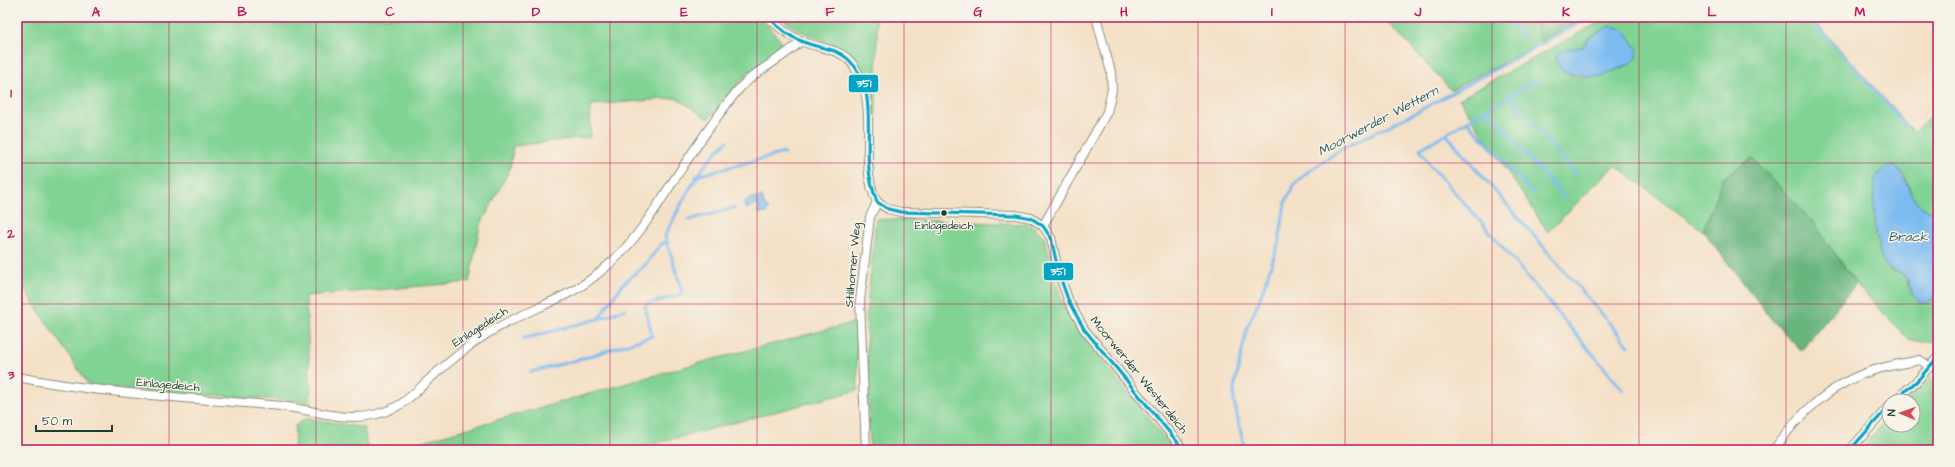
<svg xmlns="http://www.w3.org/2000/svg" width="1955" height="467" font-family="'Architects Daughter',sans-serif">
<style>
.green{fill:#81d394;stroke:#508864;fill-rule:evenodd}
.forest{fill:#68b57e;stroke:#447959}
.water{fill:#7cbbf0;stroke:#4e7c92}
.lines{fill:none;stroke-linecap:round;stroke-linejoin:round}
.stream{stroke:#7cbbf0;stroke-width:3}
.street-casing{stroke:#8a8e7d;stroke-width:10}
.street{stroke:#fff;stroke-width:8}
.bus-1-casing{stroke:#f7f3e8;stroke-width:6}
.bus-1{stroke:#02a4c6;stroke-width:3}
.grid{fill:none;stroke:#c2185b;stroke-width:1;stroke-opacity:0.55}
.bus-dot{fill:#1f3d34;stroke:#f7f3e8;stroke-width:1.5}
.labels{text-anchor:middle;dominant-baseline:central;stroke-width:3;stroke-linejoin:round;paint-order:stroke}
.bus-label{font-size:11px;fill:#1f3d34;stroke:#f7f3e8}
.street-label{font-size:12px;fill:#1f3d34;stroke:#f7f3e8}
.water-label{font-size:13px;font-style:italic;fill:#365c63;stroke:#f7f3e8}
.line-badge{stroke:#f7f3e8;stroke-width:1.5}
.badge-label{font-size:11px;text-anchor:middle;font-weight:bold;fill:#fff}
.neatline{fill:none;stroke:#c2185b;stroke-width:1.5}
.grid-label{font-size:13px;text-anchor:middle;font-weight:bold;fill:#c2185b}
</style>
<rect width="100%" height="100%" fill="#f7f3e8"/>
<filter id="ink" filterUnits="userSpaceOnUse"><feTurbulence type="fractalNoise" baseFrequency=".025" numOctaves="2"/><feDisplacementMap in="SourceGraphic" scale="8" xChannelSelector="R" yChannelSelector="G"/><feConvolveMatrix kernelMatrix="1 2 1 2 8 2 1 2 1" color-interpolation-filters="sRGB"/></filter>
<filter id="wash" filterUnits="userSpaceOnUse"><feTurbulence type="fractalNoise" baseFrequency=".012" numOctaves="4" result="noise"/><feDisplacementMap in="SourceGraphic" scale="16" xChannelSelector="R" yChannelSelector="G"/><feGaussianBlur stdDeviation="0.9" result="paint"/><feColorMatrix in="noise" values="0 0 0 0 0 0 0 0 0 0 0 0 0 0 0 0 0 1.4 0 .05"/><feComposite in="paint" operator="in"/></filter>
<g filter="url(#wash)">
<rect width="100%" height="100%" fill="#f4e0c6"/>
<!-- green -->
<g class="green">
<polygon points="17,17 760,17 780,40 781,49 748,73 708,119 677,98 591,105 590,137 513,146 510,169 480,226 469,282 306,296 311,402 123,389 88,384 26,292 17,289"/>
<polygon points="779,17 876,17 877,30 875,168 871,87 848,51 800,31"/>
<polygon points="1383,17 1531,17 1536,25 1541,43 1451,90"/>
<path d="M1609 17H1811L1914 132 1938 110V214C1902 207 1914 175 1895 166H1889L1875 183 1874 208V224L1880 252 1891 271C1908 274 1906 280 1912 295L1931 301 1938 292V343L1909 340 1856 284 1813 222 1723 178 1703 231 1615 165 1548 232 1459 99ZM1609 26 1616 27 1638 50 1632 63C1609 75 1572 90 1555 60L1583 47 1588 38Z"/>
<polygon points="876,219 1026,224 1035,228 1044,237 1063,305 1079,332 1174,450 870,450 866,319"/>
<polygon points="856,322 858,390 631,450 294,450 295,426 307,418 364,428 367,447 391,450 684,367"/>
<polygon points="1938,371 1938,450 1860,450 1889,416 1889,425 1913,425 1913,401 1904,401 1927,383"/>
</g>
<!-- forest -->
<g class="forest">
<polygon points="1531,17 1586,17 1541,43 1536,25"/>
<polygon points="1752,158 1813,222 1856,284 1801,351 1772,320 1703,231 1723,178"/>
</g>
<!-- water -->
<g class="water">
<polygon points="1609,26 1620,28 1627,33 1638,50 1637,58 1632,63 1599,77 1591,77 1563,72 1555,60 1557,54 1567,49 1583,47 1590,37"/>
<path d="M1889 166 1898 168C1912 188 1909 208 1938 214V292L1928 303 1918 302C1911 294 1910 281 1904 275 1897 269 1889 272 1884 263 1876 249 1869 189 1877 175 1880 171 1885 168 1889 166Z"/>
<polygon points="762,197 764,204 768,208 767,213 760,214 758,213 759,207 756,204 747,209 744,207 744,202 752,198"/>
</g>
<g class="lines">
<!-- stream -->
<g class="stream">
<polyline points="1506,17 1523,38"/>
<polyline points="1809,17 1906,126"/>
<polyline points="1537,80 1420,149 1430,165 1483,224 1623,390"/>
<polyline points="1510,96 1576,175"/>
<polyline points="1487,109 1564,198"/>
<polyline points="1467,121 1533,194"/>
<polyline points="1446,134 1629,346"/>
<polyline points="696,176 784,153"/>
<polyline points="688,220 734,208"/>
<polyline points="598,319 623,284 645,265 661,244 666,242"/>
<polyline points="523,339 598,319 626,309"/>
<path d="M531 372 581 359 652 336 645 306 647 304 680 295 682 291 665 236C683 200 697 169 727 141"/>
<polyline points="384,450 384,449"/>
<polyline points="1245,450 1234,402 1234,388 1247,328 1259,301 1279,242 1285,203 1294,185 1305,174 1340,150 1415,113 1591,17"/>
</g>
</g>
</g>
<g filter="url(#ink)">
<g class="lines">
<defs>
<g id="street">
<path d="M769 17C777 27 789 35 801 41 819 49 841 47 854 66 882 107 856 160 877 202"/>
<polyline points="877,202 888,209 901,212 1016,215 1031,218 1043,226 1051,238 1059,274 1069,302 1084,329 1184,450"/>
<polyline points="1043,226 1107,112 1112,90 1111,72 1096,17"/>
<path d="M17 377C104 394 192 398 280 406 309 409 344 422 373 415 405 408 412 394 435 374 448 363 461 352 475 342 504 321 536 310 567 294 584 286 599 273 613 261 636 239 653 213 670 186 692 153 713 120 738 90 756 69 782 60 801 41"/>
<polyline points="1894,401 1918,380 1938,357"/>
<polyline points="866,450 860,301 870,217 877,202"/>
<path d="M1774 450C1797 414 1836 380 1878 369 1891 365 1906 363 1920 360L1930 367"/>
<polyline points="1850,450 1889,406"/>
</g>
</defs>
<!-- street casing -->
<use href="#street" class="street-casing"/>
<!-- street -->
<use href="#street" class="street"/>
<defs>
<g id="bus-1">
<path d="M769 17C779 29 793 39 809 44 822 48 837 49 848 59 878 86 865 135 869 170 870 181 873 191 877 202"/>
<polyline points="877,202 888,209 901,212 1016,215 1031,218 1043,226 1051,238 1059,274 1069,302 1084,329 1184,450"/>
<polyline points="1894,401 1918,380 1938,357"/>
<polyline points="1850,450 1889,406"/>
</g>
</defs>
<!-- bus-1 casing -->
<use href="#bus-1" class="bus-1-casing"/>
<!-- bus-1 -->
<use href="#bus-1" class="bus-1"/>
</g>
</g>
<!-- grid -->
<path class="grid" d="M169 17V450M316 17V450M463 17V450M610 17V450M757 17V450M904 17V450M1051 17V450M1198 17V450M1345 17V450M1492 17V450M1639 17V450M1786 17V450M17 163H1938M17 304H1938"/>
<!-- markers -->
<circle class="bus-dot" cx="944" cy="213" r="3.5"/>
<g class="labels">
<!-- bus labels -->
<g class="bus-label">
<text x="944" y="225">Einlagedeich</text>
</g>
<!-- street labels -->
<g class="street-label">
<text transform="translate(853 265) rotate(-85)">Stillhorner Weg</text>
<text transform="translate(480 327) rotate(-33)">Einlagedeich</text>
<text transform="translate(1139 375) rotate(51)">Moorwerder Westerdeich</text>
<text transform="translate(168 385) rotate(5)">Einlagedeich</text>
</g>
<!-- water labels -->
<g class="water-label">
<text transform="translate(1378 121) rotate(-28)">Moorwerder Wettern</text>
<text x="1908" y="237">Brack</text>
</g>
</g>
<g class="line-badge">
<rect x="848" y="74" width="31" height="19" rx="4" fill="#02a4c6"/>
<rect x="1043" y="262" width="31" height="19" rx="4" fill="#02a4c6"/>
</g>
<g class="badge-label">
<text x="864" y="87">351</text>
<text x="1058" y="275">351</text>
</g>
<!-- margin -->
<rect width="1955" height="467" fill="none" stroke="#f7f3e8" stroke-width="44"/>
<!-- north arrow -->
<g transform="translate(1901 413) rotate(272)"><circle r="19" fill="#f7f3e8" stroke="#a1aaa0"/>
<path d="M0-3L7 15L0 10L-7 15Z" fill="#d1495b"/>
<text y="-6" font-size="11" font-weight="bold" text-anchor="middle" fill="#1f3d34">N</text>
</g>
<!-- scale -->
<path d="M36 425v6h76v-6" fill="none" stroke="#1f3d34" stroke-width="2"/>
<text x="42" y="425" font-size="12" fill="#1f3d34" stroke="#f7f3e8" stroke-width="3" paint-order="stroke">50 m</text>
<rect x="22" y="22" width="1911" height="423" class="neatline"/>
<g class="grid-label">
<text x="96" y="16">A</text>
<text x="242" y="16">B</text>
<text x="390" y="16">C</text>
<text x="536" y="16">D</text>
<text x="684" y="16">E</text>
<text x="830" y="16">F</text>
<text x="978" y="16">G</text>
<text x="1124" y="16">H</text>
<text x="1272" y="16">I</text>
<text x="1418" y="16">J</text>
<text x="1566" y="16">K</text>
<text x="1712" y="16">L</text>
<text x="1860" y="16">M</text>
<text x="11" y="97">1</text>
<text x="11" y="238">2</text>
<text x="11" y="379">3</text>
</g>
</svg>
